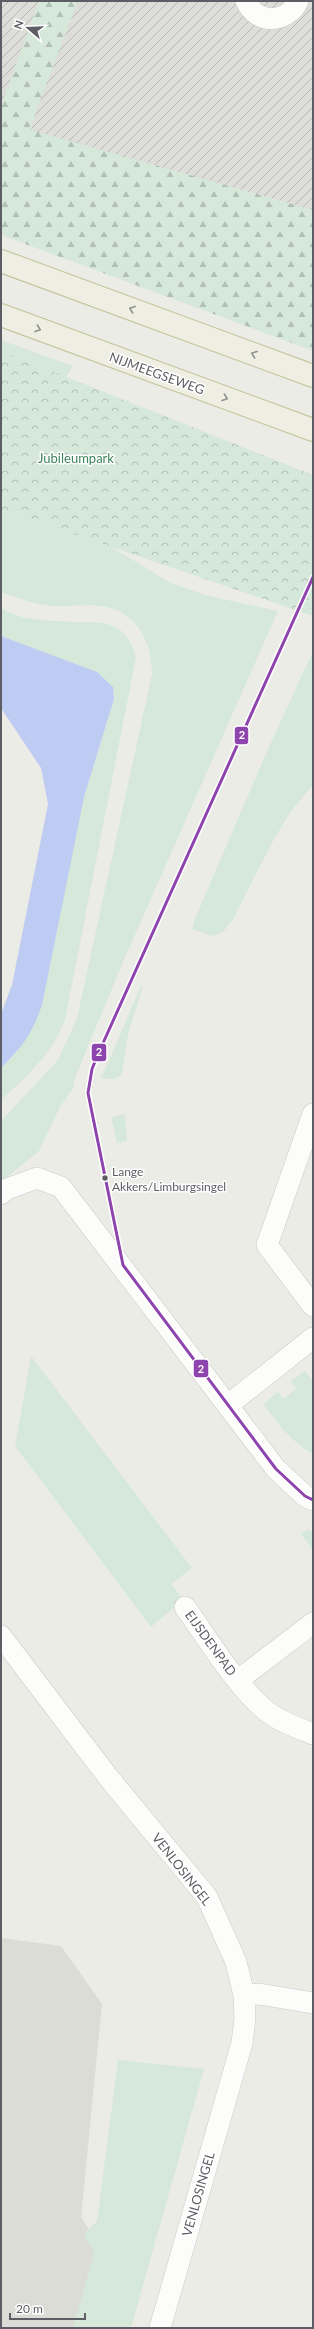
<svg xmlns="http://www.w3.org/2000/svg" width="314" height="2329" font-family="Lato,sans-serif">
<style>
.industrial{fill:url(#industrial-furrows)}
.education{fill:#dcdcd6}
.green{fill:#d6e8da}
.forest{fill:url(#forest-firs)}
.park{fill:url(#park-crowns)}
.water{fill:#becbf3}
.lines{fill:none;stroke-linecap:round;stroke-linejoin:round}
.minor-casing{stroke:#c9c9c7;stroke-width:22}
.motorway-casing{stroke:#c1c197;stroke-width:24}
.minor{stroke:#fcfcfb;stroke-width:21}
.motorway{stroke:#eeefe2;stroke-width:22}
.bus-1-casing{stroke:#fff;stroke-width:6}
.bus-1{stroke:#8e44ad;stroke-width:3}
.oneway{stroke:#909191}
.bus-dot{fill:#5d5e65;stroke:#fff;stroke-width:1.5}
.labels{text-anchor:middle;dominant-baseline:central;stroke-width:3;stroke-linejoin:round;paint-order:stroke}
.bus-label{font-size:12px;fill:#5d5e65;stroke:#fff;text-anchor:start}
.street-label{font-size:13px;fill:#5d5e65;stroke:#fff}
.park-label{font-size:13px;fill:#3d8458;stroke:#fff}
.line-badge{stroke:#fff;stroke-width:1.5}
.badge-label{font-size:11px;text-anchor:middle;font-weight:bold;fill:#fff}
</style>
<defs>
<pattern id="industrial-furrows" width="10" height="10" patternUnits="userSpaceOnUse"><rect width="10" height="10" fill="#ddddd9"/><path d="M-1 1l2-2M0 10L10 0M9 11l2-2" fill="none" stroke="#b6b6b4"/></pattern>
<pattern id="forest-firs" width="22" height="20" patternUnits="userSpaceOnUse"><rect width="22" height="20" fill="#d6e8da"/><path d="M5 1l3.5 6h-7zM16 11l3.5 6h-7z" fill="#b1bfb4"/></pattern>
<pattern id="park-crowns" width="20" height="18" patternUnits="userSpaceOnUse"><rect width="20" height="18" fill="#d6e8da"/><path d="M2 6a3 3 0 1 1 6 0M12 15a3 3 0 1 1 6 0" fill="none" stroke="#b1bfb4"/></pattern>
</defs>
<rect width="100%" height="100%" fill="#ecece7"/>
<!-- industrial -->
<polygon class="industrial" points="1,1 313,1 313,252 1,149"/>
<!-- education -->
<polygon class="education" points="1,1938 61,1946 102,2004 81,2217 106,2256 85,2328 1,2328"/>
<!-- green -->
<g class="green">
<polygon points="1,340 73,366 45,412 1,449"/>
<path d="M1 492 62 517 171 583 209 596 278 611 123 962 75 1078 73 1089 61 1105 39 1151 1 1182V1121L58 1060 77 1018 152 674C152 644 138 613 106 607 90 603 71 607 54 606 37 605 17 598 1 592Z"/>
<path d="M1 609C9 612 19 617 27 618 43 621 61 621 77 622 108 622 126 623 136 657L65 1020C53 1053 26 1077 1 1100V1068L17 1052 84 797 114 699 113 687 97 672 1 636Z"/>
<polygon points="313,651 313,785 291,811 273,841 232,921 222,933 212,936 192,929 194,921 268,749"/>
<polygon points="141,986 143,986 129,1031 122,1074 115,1079 101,1079"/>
<polygon points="125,1114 127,1141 117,1143 111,1117"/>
<polygon points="31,1356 192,1568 171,1584 183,1600 151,1627 15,1446"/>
<path d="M305 1371 313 1381V1454C291 1442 278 1423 263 1404L278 1392 284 1399 296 1388 291 1381Z"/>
<polygon points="308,1529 313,1532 313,1550 301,1534"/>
<polygon points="118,2060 204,2069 131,2328 73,2328 94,2253 84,2234 97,2221"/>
</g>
<!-- forest -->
<polygon class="forest" points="39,1 78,1 36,111 31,130 313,210 313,351 1,235 1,105"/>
<!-- park -->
<polygon class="park" points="1,351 313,475 313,616 1,509"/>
<!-- water -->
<path class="water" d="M1 636 97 672 113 687 114 699 84 797 42 1005C32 1034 23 1046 1 1068V1014L12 985 48 804 41 768 1 708Z"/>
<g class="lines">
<defs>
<g id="minor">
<path d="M246 1C257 25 287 24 298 1"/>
<polyline points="313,1114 267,1245 313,1306"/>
<polyline points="1,1194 7,1189 37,1178 61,1187 276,1469 305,1496 313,1500"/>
<polyline points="228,1405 313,1338"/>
<path d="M185 1607C208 1639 235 1684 264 1709 278 1721 296 1727 313 1734"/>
<polyline points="1,1636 108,1777 207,1897 236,1962 244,1995 245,2019 242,2043 160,2328"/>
<polyline points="238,1680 313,1623"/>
<polyline points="244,1995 259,1994 313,2003"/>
</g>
<g id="motorway">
<polyline points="1,261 313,376"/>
<polyline points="1,315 313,430"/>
</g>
</defs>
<!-- minor casing -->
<use href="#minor" class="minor-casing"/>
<!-- motorway casing -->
<use href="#motorway" class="motorway-casing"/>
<!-- minor -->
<use href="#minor" class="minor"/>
<!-- motorway -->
<use href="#motorway" class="motorway"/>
<defs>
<polyline id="bus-1" points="313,577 99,1052 92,1069 88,1093 123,1265 276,1469 305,1496 313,1500"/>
</defs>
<!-- bus-1 casing -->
<use href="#bus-1" class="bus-1-casing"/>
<!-- bus-1 -->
<use href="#bus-1" class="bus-1"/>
</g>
<!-- one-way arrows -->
<defs><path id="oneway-chevron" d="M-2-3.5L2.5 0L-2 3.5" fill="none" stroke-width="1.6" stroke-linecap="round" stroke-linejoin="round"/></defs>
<g class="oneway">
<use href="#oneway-chevron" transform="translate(132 309) rotate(-160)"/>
<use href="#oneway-chevron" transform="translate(38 329) rotate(20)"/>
<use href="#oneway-chevron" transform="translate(254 354) rotate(-160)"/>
<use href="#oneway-chevron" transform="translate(225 398) rotate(20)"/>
</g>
<!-- markers -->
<circle class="bus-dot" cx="105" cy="1178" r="3.5"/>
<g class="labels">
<!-- bus labels -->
<g class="bus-label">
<text x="112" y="1171">Lange<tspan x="112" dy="15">Akkers/Limburgsingel</tspan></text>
</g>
<!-- street labels -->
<g class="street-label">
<text transform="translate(157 373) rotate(20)">NIJMEEGSEWEG</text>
<text transform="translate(211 1643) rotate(54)">EIJSDENPAD</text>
<text transform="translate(182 1869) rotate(52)">VENLOSINGEL</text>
<text transform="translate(198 2194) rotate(-74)">VENLOSINGEL</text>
</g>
<!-- park labels -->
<g class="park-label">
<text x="76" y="458">Jubileumpark</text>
</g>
</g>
<g class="line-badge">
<rect x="234" y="726" width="15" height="19" rx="4" fill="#8e44ad"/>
<rect x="91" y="1043" width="16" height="19" rx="4" fill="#8e44ad"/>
<rect x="193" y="1359" width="16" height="19" rx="4" fill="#8e44ad"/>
</g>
<g class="badge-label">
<text x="242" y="739">2</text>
<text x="99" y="1056">2</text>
<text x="201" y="1373">2</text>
</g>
<!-- border -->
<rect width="314" height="2329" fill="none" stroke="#5d5e65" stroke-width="4"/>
<!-- north arrow -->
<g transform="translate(28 28) rotate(289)" stroke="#ffffff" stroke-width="3" paint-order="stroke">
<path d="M0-3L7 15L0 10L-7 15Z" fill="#5d5e65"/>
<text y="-6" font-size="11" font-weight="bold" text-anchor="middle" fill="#5d5e65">N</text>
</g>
<!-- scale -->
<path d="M10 2313v6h75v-6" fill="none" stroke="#5d5e65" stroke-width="2"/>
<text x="16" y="2313" font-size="12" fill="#5d5e65" stroke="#ffffff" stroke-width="3" paint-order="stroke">20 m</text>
</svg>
